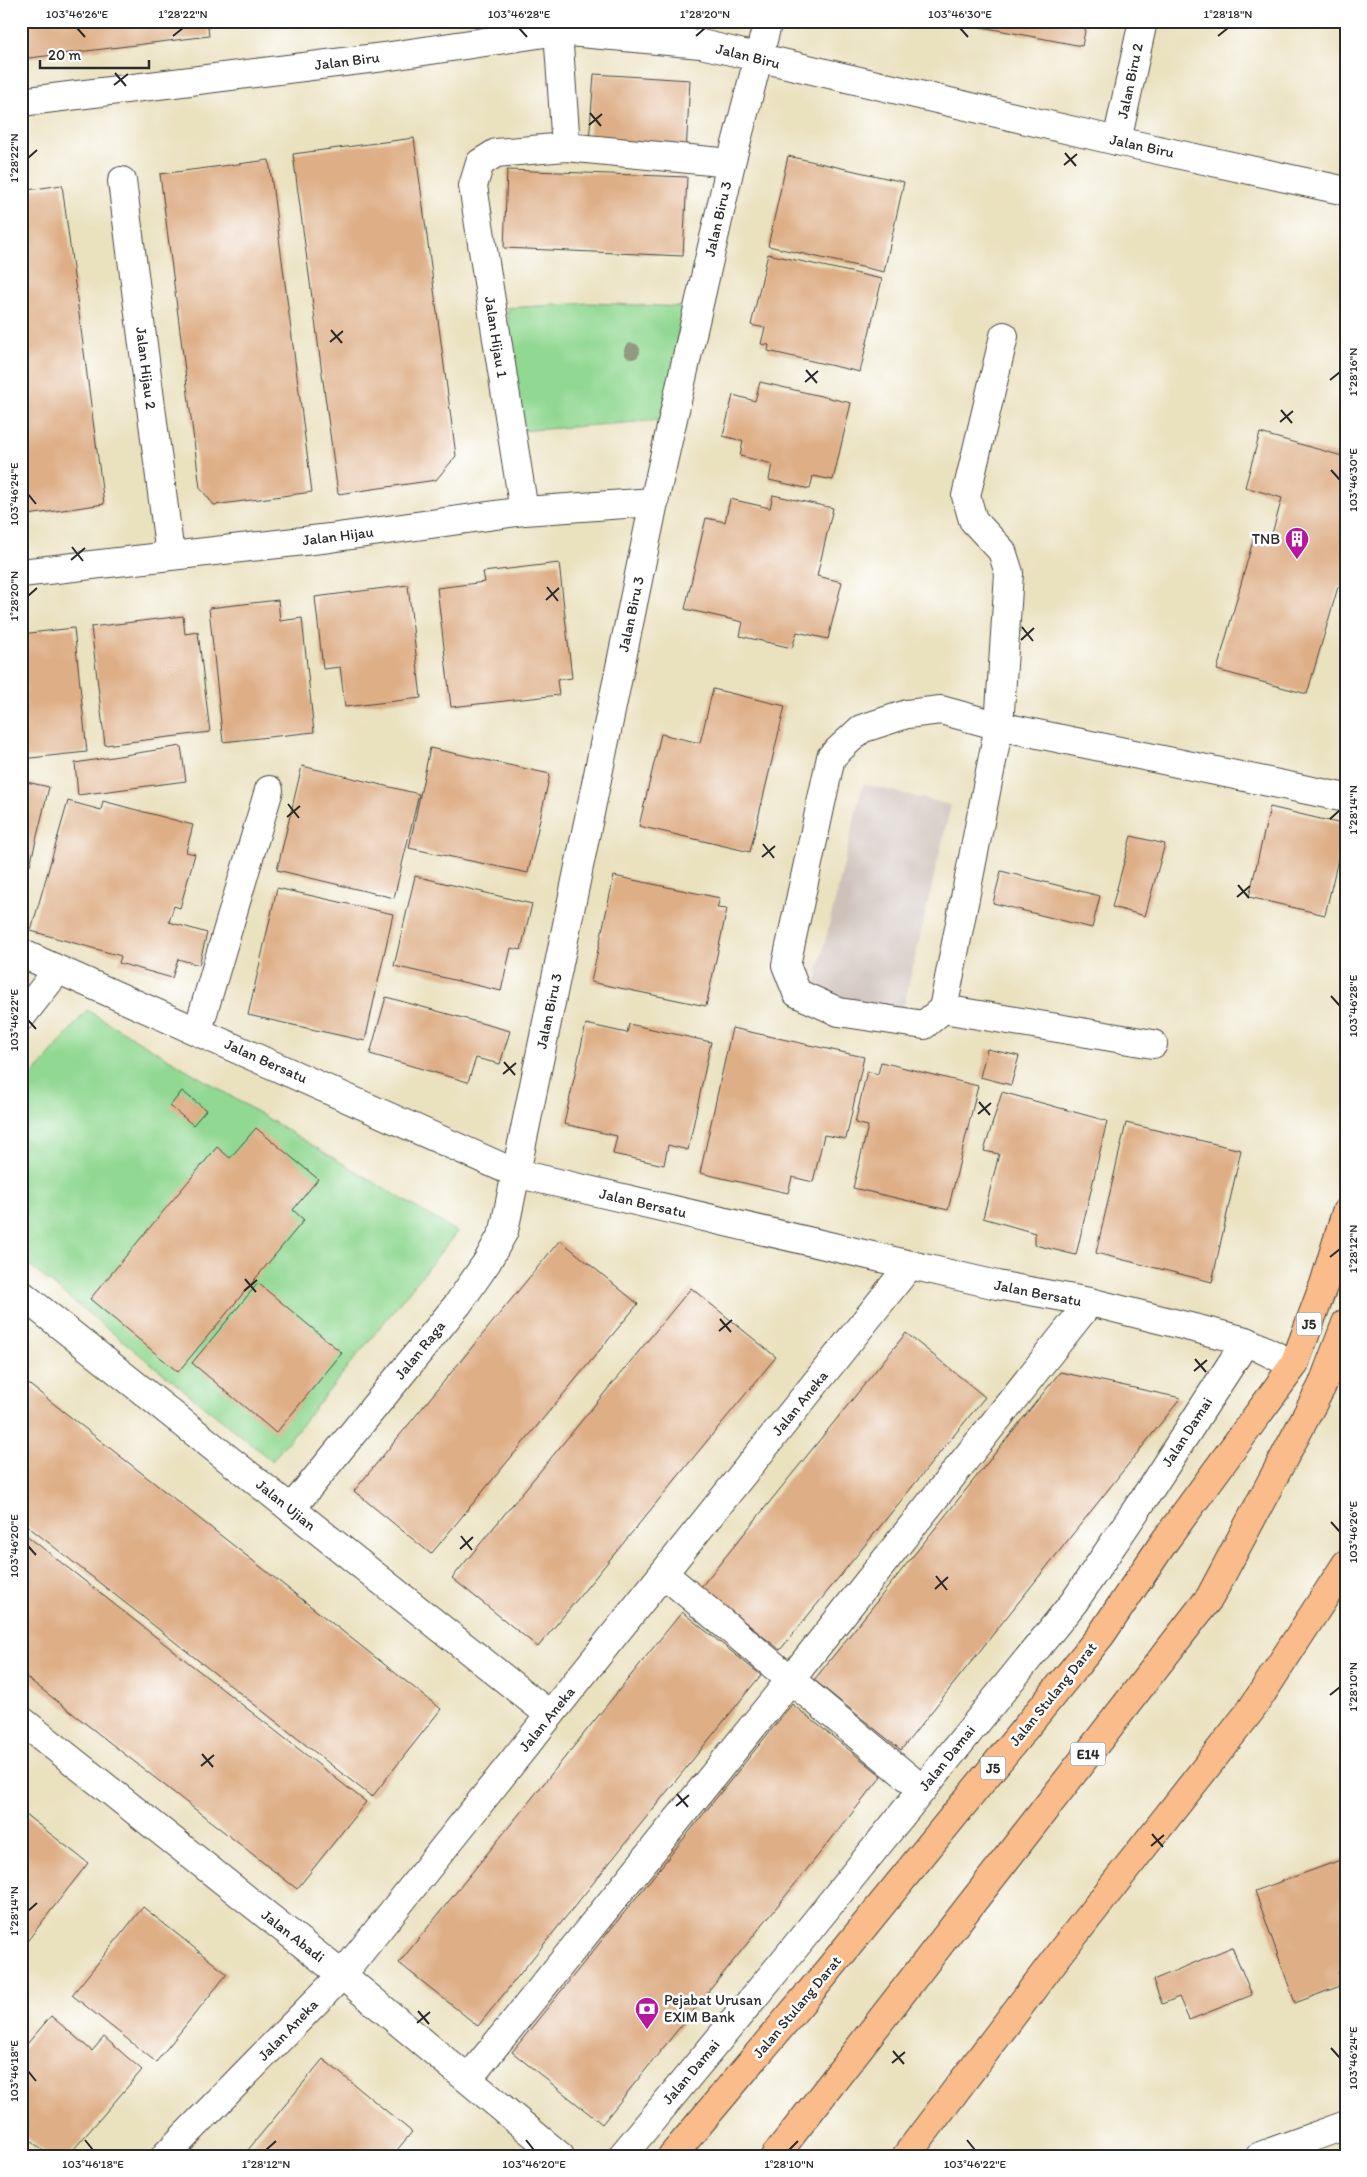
<svg xmlns="http://www.w3.org/2000/svg" width="1367" height="2177" font-family="Itim,sans-serif">
<style>
.industrial{fill:#cec1ba}
.green{fill:#91d892;stroke:#5e825e}
.building{fill:#deaf87}
.lines{fill:none;stroke-linecap:round;stroke-linejoin:round}
.minor-casing{stroke:#484641;stroke-width:30}
.major-casing{stroke:#484641;stroke-width:30}
.highway-casing{stroke:#484641;stroke-width:30}
.minor{stroke:#fff;stroke-width:28}
.major{stroke:#f9bc8a;stroke-width:28}
.highway{stroke:#f9bc8a;stroke-width:28}
.tree{fill:#929a7f}
.ticks{fill:none;stroke:#2b2b2b;stroke-width:2}
.labels{text-anchor:middle;dominant-baseline:central;stroke-width:5;stroke-linejoin:round;paint-order:stroke}
.shield{fill:#fff;stroke:#6b6b6b;stroke-width:1}
.shield-label{font-size:14px;font-weight:bold;fill:#2b2b2b}
.street-label{font-size:15px;fill:#2b2b2b;stroke:#fff}
.poi-label{font-size:15px;fill:#2b2b2b;stroke:#fff;text-anchor:end}
.neatline{fill:none;stroke:#2b2b2b;stroke-width:2}
.ticks-label{font-size:12px;text-anchor:middle;fill:#2b2b2b}
</style>
<rect width="100%" height="100%" fill="#fff"/>
<filter id="ink" filterUnits="userSpaceOnUse"><feTurbulence type="fractalNoise" baseFrequency=".02" numOctaves="2"/><feDisplacementMap in="SourceGraphic" scale="10" xChannelSelector="R" yChannelSelector="G"/><feConvolveMatrix kernelMatrix="1 2 1 2 8 2 1 2 1" color-interpolation-filters="sRGB"/></filter>
<filter id="wash" filterUnits="userSpaceOnUse"><feTurbulence type="fractalNoise" baseFrequency=".0096" numOctaves="4" result="noise"/><feDisplacementMap in="SourceGraphic" scale="20" xChannelSelector="R" yChannelSelector="G"/><feGaussianBlur stdDeviation="1.12" result="paint"/><feColorMatrix in="noise" values="0 0 0 0 0 0 0 0 0 0 0 0 0 0 0 0 0 1.4 0 .05"/><feComposite in="paint" operator="in"/></filter>
<g filter="url(#wash)">
<rect width="100%" height="100%" fill="#eae1bf"/>
<!-- industrial -->
<polygon class="industrial" points="863,784 951,805 902,1013 813,992"/>
<!-- green -->
<g class="green">
<polygon points="589,303 684,307 662,420 520,431 507,308"/>
<polygon points="87,1010 457,1232 272,1461 21,1259 21,1089"/>
</g>
<g id="blocks">
<!-- building -->
<g class="building">
<polygon points="21,21 207,21 209,36 21,59"/>
<polygon points="961,21 1087,21 1082,46 961,23"/>
<polygon points="594,74 690,80 686,154 589,142"/>
<polygon points="414,138 456,456 436,480 338,494 293,154"/>
<polygon points="788,156 904,182 884,272 768,246"/>
<polygon points="269,160 312,492 214,505 200,488 160,174"/>
<polygon points="507,170 687,177 683,256 504,248"/>
<polygon points="62,185 104,504 21,516 21,191"/>
<polygon points="768,254 882,279 860,372 768,351 769,345 761,344 765,328 751,325"/>
<polygon points="760,382 851,403 833,480 813,476 810,489 769,480 772,464 740,456 743,441 723,436 733,395 755,401"/>
<polygon points="1260,433 1346,457 1346,579 1343,588 1338,587 1307,694 1217,670 1254,537 1270,541 1282,498 1245,487"/>
<polygon points="773,495 833,508 817,576 842,582 828,639 797,632 792,648 740,636 743,622 685,609 706,518 725,522 730,499 770,508"/>
<polygon points="559,563 572,678 557,680 559,695 451,707 437,588 485,582 483,572"/>
<polygon points="408,585 421,698 345,707 340,667 323,669 315,597"/>
<polygon points="278,600 280,621 302,618 314,732 223,742 209,608"/>
<polygon points="183,616 185,634 198,632 210,732 105,745 91,627"/>
<polygon points="74,628 87,752 21,759 21,634"/>
<polygon points="713,689 785,706 750,852 639,826 661,734 700,743"/>
<polygon points="181,746 186,781 78,795 75,763"/>
<polygon points="430,748 550,774 528,873 409,848"/>
<polygon points="302,766 419,794 394,898 277,870"/>
<polygon points="22,781 49,787 30,865 21,863"/>
<polygon points="68,801 101,810 103,801 193,825 186,852 195,854 180,908 174,906 169,922 207,933 199,965 178,959 172,978 119,963 121,956 31,931"/>
<polygon points="1270,807 1346,825 1325,915 1249,897"/>
<polygon points="1131,836 1165,844 1145,916 1112,907"/>
<polygon points="1001,871 1100,896 1092,928 993,903"/>
<polygon points="415,876 532,904 521,950 511,948 501,991 394,966"/>
<polygon points="614,876 720,898 717,908 727,909 706,1006 591,982"/>
<polygon points="277,888 393,914 365,1041 248,1015"/>
<polygon points="386,997 510,1031 500,1064 476,1058 468,1082 370,1054"/>
<polygon points="586,1024 627,1033 629,1024 711,1042 688,1150 668,1145 664,1165 613,1154 617,1136 564,1124"/>
<polygon points="732,1028 864,1057 846,1139 824,1135 813,1182 792,1177 788,1193 700,1173"/>
<polygon points="987,1049 1019,1056 1011,1085 980,1077"/>
<polygon points="881,1062 978,1086 948,1210 853,1188 868,1126 855,1123 867,1071 878,1074"/>
<polygon points="182,1091 206,1110 193,1125 170,1106"/>
<polygon points="1002,1092 1107,1121 1076,1255 1035,1245 1035,1233 983,1218 999,1154 984,1151"/>
<polygon points="1126,1123 1241,1150 1212,1282 1096,1253"/>
<polygon points="256,1128 318,1179 293,1210 304,1220 178,1372 90,1299 217,1147 230,1158"/>
<polygon points="560,1240 638,1304 431,1554 354,1491"/>
<polygon points="258,1283 342,1353 276,1433 192,1363"/>
<polygon points="691,1288 776,1357 538,1647 452,1578"/>
<polygon points="906,1333 985,1397 780,1650 701,1587"/>
<polygon points="1060,1372 1181,1398 901,1750 814,1680"/>
<polygon points="21,1378 441,1709 372,1797 21,1521"/>
<polygon points="21,1531 366,1802 297,1889 21,1673"/>
<polygon points="682,1612 761,1675 478,2026 399,1963"/>
<polygon points="792,1704 882,1776 602,2124 512,2052"/>
<polygon points="21,1811 88,1863 21,1949"/>
<polygon points="1346,1858 1346,1969 1338,1972 1343,1985 1295,2003 1255,1891"/>
<polygon points="143,1907 227,1974 156,2062 72,1995"/>
<polygon points="1232,1947 1252,1995 1189,2020 1179,1997 1162,2004 1153,1980"/>
<polygon points="51,2016 92,2051 104,2037 142,2070 68,2156 49,2156 22,2133 21,2134 21,2051"/>
<polygon points="323,2059 412,2132 392,2156 243,2156"/>
</g>
</g>
</g>
<g filter="url(#ink)">
<use href="#blocks" fill-opacity="0" stroke="#484641" stroke-width="1"/>
<g class="lines">
<defs>
<g id="minor">
<polyline points="558,31 566,147"/>
<polyline points="21,102 384,57 558,31 701,44 1117,141 1346,191"/>
<polyline points="1117,141 1143,21"/>
<polyline points="122,181 170,555"/>
<polyline points="524,511 473,186 480,163 496,153 566,147 731,163"/>
<polyline points="21,573 330,538 524,511 654,502"/>
<polyline points="21,953 515,1173 997,1285 1090,1302 1246,1341 1294,1365"/>
<polyline points="943,1009 999,726 1009,573 1002,551 973,520 966,496 1004,336"/>
<polyline points="21,1017 58,970"/>
<polyline points="198,1030 269,790"/>
<polyline points="1153,1044 943,1009 924,1025 839,1012 797,993 786,965 831,757 861,729 907,714 941,710 999,726 1346,798"/>
<polyline points="21,1294 550,1715"/>
<polyline points="291,1509 458,1304 487,1262 504,1231 654,502 731,163 768,21"/>
<polyline points="664,1574 922,1789"/>
<polyline points="21,1720 342,1975 560,2156"/>
<polyline points="468,2079 791,1679 1090,1302"/>
<polyline points="165,2156 342,1975 910,1265"/>
<polyline points="622,2156 783,1962 1074,1602 1151,1488 1246,1341"/>
<polyline points="1260,2156 1346,2125"/>
</g>
<polyline id="major" points="672,2156 821,1979 1101,1635 1164,1542 1294,1365 1324,1284 1346,1212"/>
<g id="highway">
<polyline points="775,2156 1210,1597 1322,1386 1346,1323"/>
<polyline points="906,2156 1060,1953 1251,1710 1346,1564"/>
</g>
</defs>
<!-- minor casing -->
<use href="#minor" class="minor-casing"/>
<!-- major casing -->
<use href="#major" class="major-casing"/>
<!-- highway casing -->
<use href="#highway" class="highway-casing"/>
<!-- minor -->
<use href="#minor" class="minor"/>
<!-- major -->
<use href="#major" class="major"/>
<!-- highway -->
<use href="#highway" class="highway"/>
</g>
<!-- trees -->
<circle class="tree" cx="632" cy="351" r="8"/>
</g>
<!-- ticks -->
<path class="ticks" d="M77 28 85 37M519 28 527 37M960 28 968 37M173 36 183 28M696 36 705 28M1218 36 1228 28M115 73 126 86M114 85 128 74M590 113 601 126M589 125 602 114M1065 153 1076 166M28 158 37 150M1064 165 1077 154M331 330 342 343M330 342 343 331M806 370 817 383M1330 380 1340 372M805 382 818 371M1281 410 1292 423M1280 422 1293 411M1331 470 1340 480M28 494 36 504M72 547 83 561M71 560 85 548M547 587 558 601M28 596 37 588M546 600 559 588M1022 627 1033 641M1021 640 1034 628M288 804 299 818M287 817 300 806M1330 819 1340 810M763 844 774 858M762 857 775 846M1238 885 1249 898M1237 897 1250 886M1331 996 1340 1006M28 1020 36 1029M504 1062 515 1075M503 1074 516 1063M979 1102 990 1115M978 1114 991 1103M1330 1257 1340 1249M245 1279 256 1292M244 1291 257 1280M720 1319 731 1332M719 1331 732 1320M1195 1359 1206 1372M1194 1371 1207 1360M1331 1522 1340 1532M461 1536 472 1550M28 1546 36 1555M460 1549 473 1537M936 1576 947 1590M935 1589 948 1577M1330 1695 1340 1687M202 1754 213 1767M201 1766 214 1755M677 1794 688 1807M676 1806 689 1795M1152 1834 1163 1847M1151 1846 1164 1835M28 1911 37 1903M418 2011 429 2024M417 2023 430 2012M1331 2048 1340 2058M893 2051 904 2064M892 2063 905 2052M28 2071 36 2081M85 2140 93 2150M526 2140 534 2150M967 2140 975 2150M266 2150 276 2141M789 2150 798 2141"/>
<!-- icons -->
<defs>
<symbol id="building-pin" viewBox="-11 -11 22 30"><path d="M0 17L-7.5 6A9.5 9.5 0 1 1 7.5 6Z" fill="#b5179e" stroke="#fff"/><path d="M-4-6H4V6H1V3H-1V6H-4ZM-2.5-4.3h1.7v1.8h-1.7ZM.8-4.3h1.7v1.8H.8ZM-2.5-1h1.7V.8h-1.7ZM.8-1h1.7V.8H.8Z" fill="#fff"/></symbol>
<symbol id="bank-pin" viewBox="-11 -11 22 30"><path d="M0 17L-7.5 6A9.5 9.5 0 1 1 7.5 6Z" fill="#b5179e" stroke="#fff"/><path d="M-6-4H6V4H-6ZM0-2.3a2.3 2.3 0 1 0 0 4.6a2.3 2.3 0 1 0 0-4.6Z" fill="#fff"/></symbol>
</defs>
<g fill-rule="evenodd">
<use href="#building-pin" x="1283" y="525" width="28" height="38"/>
<use href="#bank-pin" x="633" y="1995" width="28" height="38"/>
</g>
<g class="labels">
<!-- shield labels -->
<g class="shield">
<rect x="1296.5" y="1312.5" width="25" height="23" rx="4"/>
<rect x="1070.5" y="1742.5" width="35" height="23" rx="4"/>
<rect x="980.5" y="1756.5" width="25" height="23" rx="4"/>
</g>
<g class="shield-label">
<text x="1309" y="1324">J5</text>
<text x="1088" y="1754">E14</text>
<text x="993" y="1768">J5</text>
</g>
<!-- street labels -->
<g class="street-label">
<text transform="translate(748 56) rotate(14)">Jalan Biru</text>
<text transform="translate(347 61) rotate(-7)">Jalan Biru</text>
<text transform="translate(1130 81) rotate(-78)">Jalan Biru 2</text>
<text transform="translate(1142 146) rotate(12)">Jalan Biru</text>
<text transform="translate(718 219) rotate(-77)">Jalan Biru 3</text>
<text transform="translate(496 337) rotate(81)">Jalan Hijau 1</text>
<text transform="translate(146 368) rotate(83)">Jalan Hijau 2</text>
<text transform="translate(338 536) rotate(-7)">Jalan Hijau</text>
<text transform="translate(631 614) rotate(-78)">Jalan Biru 3</text>
<text transform="translate(549 1011) rotate(-78)">Jalan Biru 3</text>
<text transform="translate(266 1061) rotate(24)">Jalan Bersatu</text>
<text transform="translate(643 1203) rotate(13)">Jalan Bersatu</text>
<text transform="translate(1038 1293) rotate(11)">Jalan Bersatu</text>
<text transform="translate(420 1350) rotate(-51)">Jalan Raga</text>
<text transform="translate(800 1403) rotate(-51)">Jalan Aneka</text>
<text transform="translate(1187 1432) rotate(-57)">Jalan Damai</text>
<text transform="translate(286 1505) rotate(39)">Jalan Ujian</text>
<text transform="translate(1053 1694) rotate(-51)">Jalan Stulang Darat</text>
<text transform="translate(547 1719) rotate(-51)">Jalan Aneka</text>
<text transform="translate(947 1758) rotate(-51)">Jalan Damai</text>
<text transform="translate(293 1936) rotate(38)">Jalan Abadi</text>
<text transform="translate(797 2007) rotate(-50)">Jalan Stulang Darat</text>
<text transform="translate(288 2030) rotate(-46)">Jalan Aneka</text>
<text transform="translate(691 2072) rotate(-50)">Jalan Damai</text>
</g>
<!-- poi labels -->
<g class="poi-label">
<text x="1280" y="539">TNB</text>
<text x="664" y="2000" text-anchor="start">Pejabat Urusan<tspan x="664" dy="17">EXIM Bank</tspan></text>
</g>
</g>
<!-- margin -->
<rect width="1367" height="2177" fill="none" stroke="#fff" stroke-width="55"/>
<!-- scale -->
<path d="M40 60v8h109v-8" fill="none" stroke="#2b2b2b" stroke-width="2.5"/>
<text x="48" y="60" font-size="15" fill="#2b2b2b" stroke="#ffffff" stroke-width="4" paint-order="stroke">20 m</text>
<rect x="28" y="28" width="1312" height="2122" class="neatline"/>
<g class="ticks-label">
<text x="77" y="18">103°46'26"E</text>
<text x="183" y="18">1°28'22"N</text>
<text x="519" y="18">103°46'28"E</text>
<text x="705" y="18">1°28'20"N</text>
<text x="960" y="18">103°46'30"E</text>
<text x="1228" y="18">1°28'18"N</text>
<text transform="translate(14 158) rotate(-90)" y="4">1°28'22"N</text>
<text transform="translate(1353 372) rotate(-90)" y="4">1°28'16"N</text>
<text transform="translate(1353 480) rotate(-90)" y="4">103°46'30"E</text>
<text transform="translate(14 494) rotate(-90)" y="4">103°46'24"E</text>
<text transform="translate(14 596) rotate(-90)" y="4">1°28'20"N</text>
<text transform="translate(1353 810) rotate(-90)" y="4">1°28'14"N</text>
<text transform="translate(1353 1006) rotate(-90)" y="4">103°46'28"E</text>
<text transform="translate(14 1020) rotate(-90)" y="4">103°46'22"E</text>
<text transform="translate(1353 1249) rotate(-90)" y="4">1°28'12"N</text>
<text transform="translate(1353 1532) rotate(-90)" y="4">103°46'26"E</text>
<text transform="translate(14 1546) rotate(-90)" y="4">103°46'20"E</text>
<text transform="translate(1353 1687) rotate(-90)" y="4">1°28'10"N</text>
<text transform="translate(14 1911) rotate(-90)" y="4">1°28'14"N</text>
<text transform="translate(1353 2058) rotate(-90)" y="4">103°46'24"E</text>
<text transform="translate(14 2071) rotate(-90)" y="4">103°46'18"E</text>
<text x="93" y="2168">103°46'18"E</text>
<text x="266" y="2168">1°28'12"N</text>
<text x="534" y="2168">103°46'20"E</text>
<text x="789" y="2168">1°28'10"N</text>
<text x="975" y="2168">103°46'22"E</text>
</g>
</svg>
